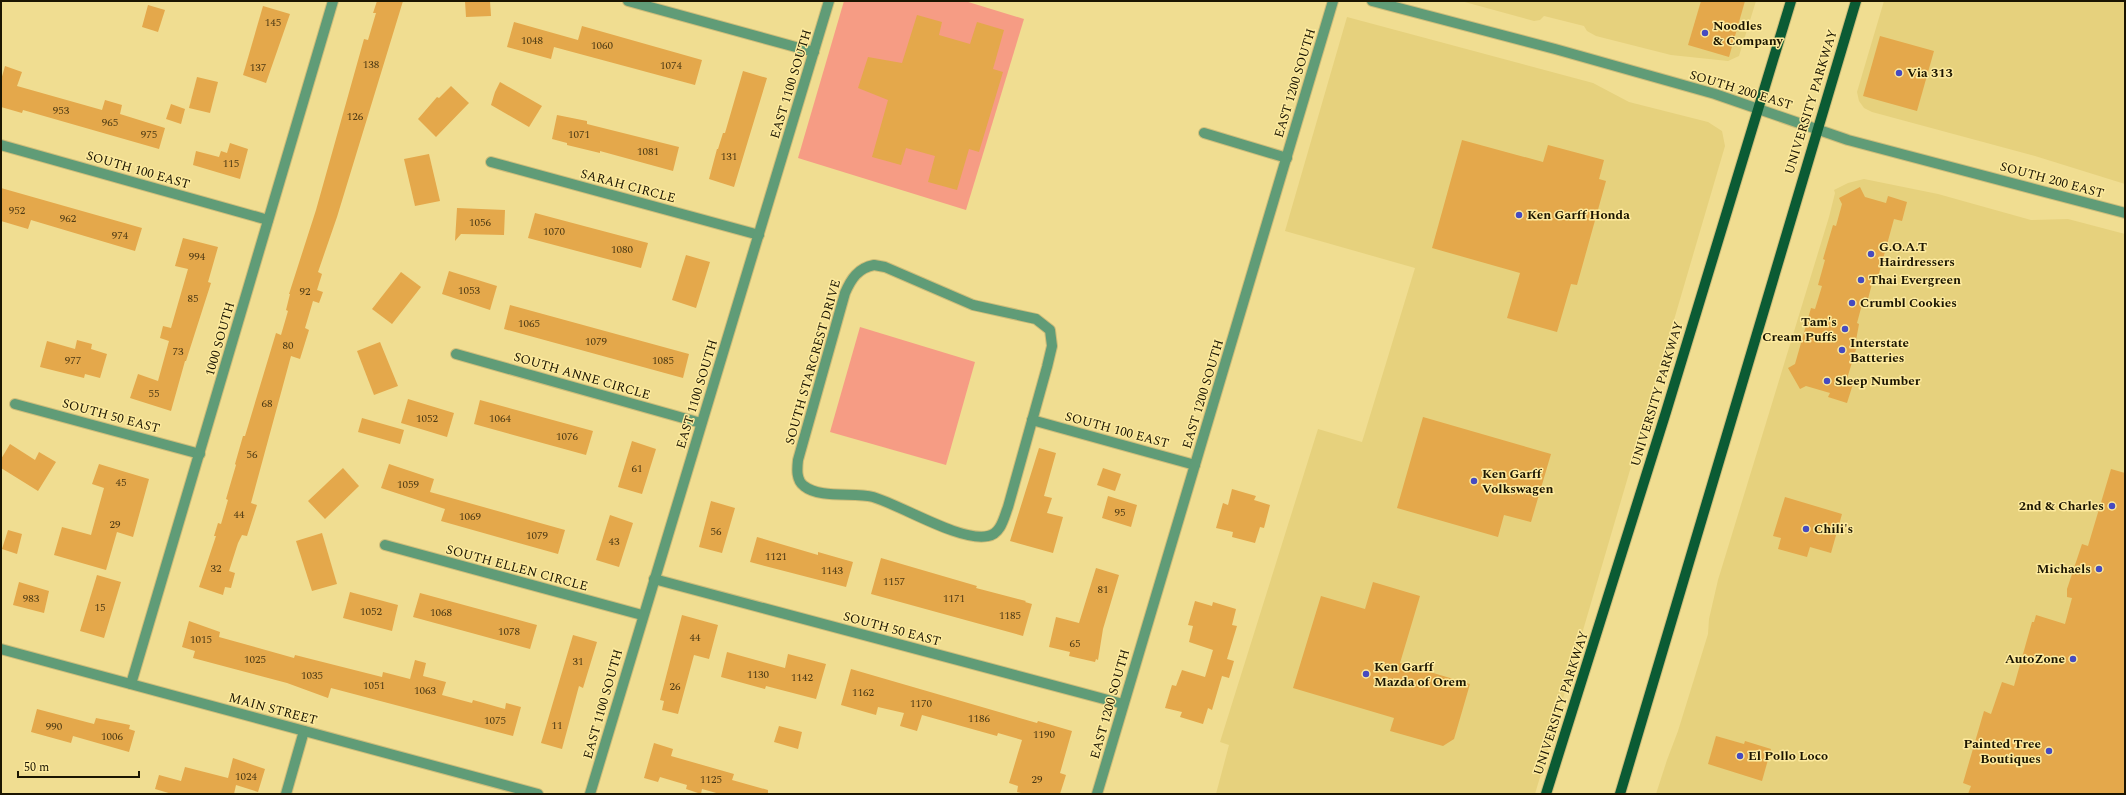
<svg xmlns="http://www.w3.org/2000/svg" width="2126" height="795" font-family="Spectral,serif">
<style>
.built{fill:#e6d17d}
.green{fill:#f69c84}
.building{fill:#e4a84b}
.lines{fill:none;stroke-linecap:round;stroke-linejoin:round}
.minor-casing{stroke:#cebd7a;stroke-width:12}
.major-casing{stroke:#cebd7a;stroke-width:12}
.minor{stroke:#609c77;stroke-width:10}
.major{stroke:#0b5b34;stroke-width:10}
.poi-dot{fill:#464bc0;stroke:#fdea9e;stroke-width:1.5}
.labels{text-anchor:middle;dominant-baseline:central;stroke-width:3;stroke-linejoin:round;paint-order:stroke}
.number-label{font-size:11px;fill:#4d3a14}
.poi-label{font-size:13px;font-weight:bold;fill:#1b1501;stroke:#fdea9e;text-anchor:start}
.street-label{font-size:13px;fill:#1b1501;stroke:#fdea9e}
</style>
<rect width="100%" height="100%" fill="#f0dd91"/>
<!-- built -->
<g class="built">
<polygon points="1461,1 1756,1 1739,56 1728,61 1671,55 1596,36 1587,31 1584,26 1544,16 1540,20 1534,21"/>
<polygon points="1884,1 2125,1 2125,184 2035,156 1872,112 1864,108 1859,101 1857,92"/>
<polygon points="1347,17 1593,83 1629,102 1708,122 1722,131 1725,146 1535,794 1216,794 1229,745 1220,742 1318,429 1362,442 1415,268 1285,231"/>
<polygon points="1864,179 1938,194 2031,220 2068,219 2125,234 2125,794 1656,794 1667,760 1678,731 1708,634 1709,619 1718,580 1829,217 1835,193 1834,190 1848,183"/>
</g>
<!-- green -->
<g class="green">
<polygon points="844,1 965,1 1024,19 966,210 798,158"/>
<polygon points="860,327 975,362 946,465 830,432"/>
</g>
<!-- building -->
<g class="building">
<polygon points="377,1 403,1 337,217 318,272 322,274 317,290 323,292 319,303 313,301 305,328 309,330 300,359 291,356 251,503 257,505 247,536 242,535 238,543 229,571 235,573 231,588 225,587 223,595 199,587 216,536 214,536 218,523 221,524 228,500 226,499 236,465 235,464 243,436 245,436 276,333 281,335 288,311 286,310 290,294 289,294 316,210 364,39 368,40 376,13 373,13"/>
<polygon points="465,1 490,1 491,16 466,17"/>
<polygon points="1701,1 1745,1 1729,57 1688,45"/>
<polygon points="148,5 165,10 158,32 142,27"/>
<polygon points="263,6 290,14 266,83 243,75"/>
<polygon points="917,15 942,22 939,35 970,44 977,22 1004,30 993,69 1003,72 979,152 969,149 957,190 928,182 935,156 906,148 901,165 872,157 888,100 858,88 868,57 902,63"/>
<polygon points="514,22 578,40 582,26 702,60 695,85 554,47 551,59 507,47"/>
<polygon points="1880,36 1934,51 1917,111 1863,96"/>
<polygon points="5,66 22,72 17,86 102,110 105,100 122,105 120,114 165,128 159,149 23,110 22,113 1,107 1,80"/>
<polygon points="743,71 767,78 734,187 709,179 717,149 718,149 723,133 725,133"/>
<polygon points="197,77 218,82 210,113 189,108"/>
<polygon points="500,82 542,106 529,127 491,105 495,92"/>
<polygon points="451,86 469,103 436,137 418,119 437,97 439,98"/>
<polygon points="171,104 185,109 181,124 166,119"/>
<polygon points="557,115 587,121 587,124 679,147 673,171 600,151 600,153 567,145 567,143 552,139"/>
<polygon points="1462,140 1543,162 1548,145 1604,160 1599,179 1606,181 1577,285 1571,284 1557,332 1507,318 1520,273 1432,248"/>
<polygon points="230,143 248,149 240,179 193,165 196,151 219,157 221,151 227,153"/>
<polygon points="429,154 440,201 415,206 404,159"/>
<polygon points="1860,187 1865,197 1886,203 1888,196 1907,202 1902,221 1894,219 1878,277 1874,276 1868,299 1864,297 1857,323 1859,324 1855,346 1857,346 1846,382 1853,384 1847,403 1828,397 1830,393 1806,386 1800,389 1788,368 1795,364 1811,308 1815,309 1822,286 1818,285 1825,260 1823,259 1833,225 1836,226 1842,204 1839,198"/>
<polygon points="1,188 142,228 135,251 31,220 28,229 1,221"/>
<polygon points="457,208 505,210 504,235 461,234 455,241"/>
<polygon points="535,213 648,243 641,268 528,238"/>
<polygon points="183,238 218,247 208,282 211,283 186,361 185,361 171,411 130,398 138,374 158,381 169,341 160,338 163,326 171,328 188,269 175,266"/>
<polygon points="686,255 710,262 696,308 672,300"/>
<polygon points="449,271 497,286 490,310 442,294"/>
<polygon points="401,272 421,287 392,324 372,309"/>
<polygon points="510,305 689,354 683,378 504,329"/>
<polygon points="77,340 92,344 91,349 107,354 100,378 85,374 84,378 40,367 47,341 75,349"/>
<polygon points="380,342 398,386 374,395 357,351"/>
<polygon points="408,399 454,413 447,437 401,423"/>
<polygon points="480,400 593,431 586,455 474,424"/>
<polygon points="1423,417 1551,454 1531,522 1504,515 1498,537 1397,508"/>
<polygon points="362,418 404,430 400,444 358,432"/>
<polygon points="632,441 656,449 642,494 618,487"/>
<polygon points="10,444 35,460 39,452 56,462 38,491 1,468 1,459"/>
<polygon points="1039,448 1056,453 1044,496 1052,498 1047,513 1063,517 1053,553 1010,541"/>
<polygon points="99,464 149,479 133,537 117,532 106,570 54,555 62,527 91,535 104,488 92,484"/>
<polygon points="389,464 434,479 430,492 565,530 558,554 441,521 445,509 381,488"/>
<polygon points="343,468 359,486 325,519 308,501"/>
<polygon points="1103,468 1121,474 1115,491 1097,485"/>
<polygon points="2111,469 2125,473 2125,794 1968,794 1971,786 1963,783 1984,711 1991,714 2002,682 2014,686 2032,622 2034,622 2036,615 2065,624 2072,598 2067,597 2067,589 2082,544 2088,546"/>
<polygon points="1232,489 1256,496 1254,500 1270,505 1264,528 1260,527 1255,543 1232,537 1233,532 1216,528 1223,503 1228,505"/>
<polygon points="1108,496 1137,505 1131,527 1102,518"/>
<polygon points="1785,497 1842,514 1831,553 1810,547 1807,557 1778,549 1781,538 1773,536"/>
<polygon points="711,501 735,508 722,553 699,547"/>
<polygon points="610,515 633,523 619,567 596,560"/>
<polygon points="8,530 22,534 17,554 2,549"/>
<polygon points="322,533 337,584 312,591 296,541"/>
<polygon points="757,537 818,555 818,552 853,562 846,587 750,562"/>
<polygon points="881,558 977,586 976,588 1026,601 1025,602 1032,604 1023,636 871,594"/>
<polygon points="1096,568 1119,575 1103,629 1098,660 1096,659 1095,662 1069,656 1070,652 1049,647 1056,617 1079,623"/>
<polygon points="97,575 121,582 104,638 80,631"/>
<polygon points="19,582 49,591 44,613 13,605"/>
<polygon points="1373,582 1420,596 1400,663 1470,684 1454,739 1443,746 1390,731 1394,718 1293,688 1321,596 1365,609"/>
<polygon points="350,592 398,605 392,631 343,618"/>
<polygon points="420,593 537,625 530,649 413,617"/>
<polygon points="1195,601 1212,606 1213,602 1236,609 1232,625 1237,626 1227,659 1234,661 1229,678 1222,676 1212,710 1208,708 1203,724 1180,717 1182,712 1165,708 1172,685 1176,686 1182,670 1205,677 1213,650 1189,642 1193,626 1188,625"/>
<polygon points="682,615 718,625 709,659 694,655 678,714 662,710 664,701 660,700"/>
<polygon points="189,621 220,632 219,637 294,658 295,655 382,677 383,672 410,679 415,660 426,663 423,676 446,682 442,695 472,703 473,700 505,709 506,703 521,707 513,736 331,688 328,698 287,683 193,658 195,651 182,647"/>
<polygon points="573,635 597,642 583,688 579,686 562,749 541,743"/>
<polygon points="727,652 785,668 788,654 826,664 816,699 766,686 765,689 721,677"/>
<polygon points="851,669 1037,723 1038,721 1072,731 1060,773 1066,775 1060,794 1025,794 1017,792 1018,786 1009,783 1022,740 998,733 997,736 922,715 917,731 900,726 904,713 878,707 876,715 841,705"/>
<polygon points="37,709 94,724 96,718 130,725 129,729 135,731 129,752 73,736 71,743 31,732"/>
<polygon points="779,726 802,732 798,749 774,742"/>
<polygon points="1716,736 1744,744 1745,741 1771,749 1762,781 1708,764"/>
<polygon points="654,743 673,749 671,756 734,774 732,780 768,790 768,794 720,794 702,789 701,794 686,789 687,785 660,777 658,782 644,778"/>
<polygon points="233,758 265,769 258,792 236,785 234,794 172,794 155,789 159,775 181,781 185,767 228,778"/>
</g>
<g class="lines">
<defs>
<g id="minor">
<polyline points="628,1 814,52"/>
<polyline points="1372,1 1555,49 1715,94 1848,140 2125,213"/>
<polyline points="1204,133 1287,158"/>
<polyline points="1,145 268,220"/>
<polyline points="491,162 759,235"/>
<path d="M874 265 885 267 973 305 1036 319 1050 330 1052 346 1047 367 1008 507C1004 517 1001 534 988 536 960 542 903 506 873 497 854 492 820 499 804 486 796 480 797 469 798 460L845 293C851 279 858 268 874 265Z"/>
<polyline points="456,354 701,423"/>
<polyline points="15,404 200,454"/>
<polyline points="1032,420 1195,465"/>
<polyline points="385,545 642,615"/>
<polyline points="654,579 1123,704"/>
<polyline points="1,649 538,794"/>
<polyline points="131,684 333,1"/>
<polyline points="286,794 304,731"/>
<polyline points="590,794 829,1"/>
<polyline points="1097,794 1333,1"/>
</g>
<g id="major">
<polyline points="1546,794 1666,412 1791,1"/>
<polyline points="1620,794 1856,1"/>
</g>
</defs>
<!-- minor casing -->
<use href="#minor" class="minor-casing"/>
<!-- major casing -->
<use href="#major" class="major-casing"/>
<!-- minor -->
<use href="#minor" class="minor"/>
<!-- major -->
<use href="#major" class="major"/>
</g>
<!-- markers -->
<g class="poi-dot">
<circle cx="1705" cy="33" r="4"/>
<circle cx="1899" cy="73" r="4"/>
<circle cx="1519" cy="215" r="4"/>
<circle cx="1871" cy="254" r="4"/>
<circle cx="1861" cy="280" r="4"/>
<circle cx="1852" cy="303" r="4"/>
<circle cx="1845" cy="329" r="4"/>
<circle cx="1842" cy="350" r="4"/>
<circle cx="1827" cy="381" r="4"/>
<circle cx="1474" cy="481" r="4"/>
<circle cx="2112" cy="506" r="4"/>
<circle cx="1806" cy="529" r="4"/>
<circle cx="2099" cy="569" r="4"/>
<circle cx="2073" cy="659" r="4"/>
<circle cx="1366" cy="674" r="4"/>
<circle cx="2049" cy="751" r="4"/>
<circle cx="1740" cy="756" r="4"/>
</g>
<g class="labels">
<!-- number labels -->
<g class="number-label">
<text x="273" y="22">145</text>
<text x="532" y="40">1048</text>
<text x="602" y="45">1060</text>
<text x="371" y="64">138</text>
<text x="671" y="65">1074</text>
<text x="258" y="67">137</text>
<text x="61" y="110">953</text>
<text x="355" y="116">126</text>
<text x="110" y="122">965</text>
<text x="149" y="134">975</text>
<text x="579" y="134">1071</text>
<text x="648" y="151">1081</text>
<text x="729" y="156">131</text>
<text x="231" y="163">115</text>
<text x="17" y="210">952</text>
<text x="68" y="218">962</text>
<text x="480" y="222">1056</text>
<text x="554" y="231">1070</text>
<text x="120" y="235">974</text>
<text x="622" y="249">1080</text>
<text x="197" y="256">994</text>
<text x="469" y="290">1053</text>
<text x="305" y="291">92</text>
<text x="193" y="298">85</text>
<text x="529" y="323">1065</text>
<text x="596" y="341">1079</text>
<text x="288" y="345">80</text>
<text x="178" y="351">73</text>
<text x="73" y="360">977</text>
<text x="663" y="360">1085</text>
<text x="154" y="393">55</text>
<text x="267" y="403">68</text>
<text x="427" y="418">1052</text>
<text x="500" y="418">1064</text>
<text x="567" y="436">1076</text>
<text x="252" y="454">56</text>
<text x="637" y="468">61</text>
<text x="121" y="482">45</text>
<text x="408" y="484">1059</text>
<text x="1120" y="512">95</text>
<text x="239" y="514">44</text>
<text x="470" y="516">1069</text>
<text x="115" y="524">29</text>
<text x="716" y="531">56</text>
<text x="537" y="535">1079</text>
<text x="614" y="541">43</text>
<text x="776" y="556">1121</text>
<text x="216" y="568">32</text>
<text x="832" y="570">1143</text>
<text x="894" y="581">1157</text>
<text x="1103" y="589">81</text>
<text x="31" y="598">983</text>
<text x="954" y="598">1171</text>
<text x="100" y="607">15</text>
<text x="371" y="611">1052</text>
<text x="441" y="612">1068</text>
<text x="1010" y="615">1185</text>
<text x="509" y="631">1078</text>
<text x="695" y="637">44</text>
<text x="201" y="639">1015</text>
<text x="1075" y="643">65</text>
<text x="255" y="659">1025</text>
<text x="578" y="661">31</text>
<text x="758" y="674">1130</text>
<text x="312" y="675">1035</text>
<text x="802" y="677">1142</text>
<text x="374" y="685">1051</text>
<text x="675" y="686">26</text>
<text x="425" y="690">1063</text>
<text x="863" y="692">1162</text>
<text x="921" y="703">1170</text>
<text x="979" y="718">1186</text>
<text x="495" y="720">1075</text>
<text x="557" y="725">11</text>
<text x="54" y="726">990</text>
<text x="1044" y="734">1190</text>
<text x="112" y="736">1006</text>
<text x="246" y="776">1024</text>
<text x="711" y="779">1125</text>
<text x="1037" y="779">29</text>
</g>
<!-- poi labels -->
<g class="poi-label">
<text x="1713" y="26">Noodles<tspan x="1713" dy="15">&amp; Company</tspan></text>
<text x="1907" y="73">Via 313</text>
<text x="1527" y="215">Ken Garff Honda</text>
<text x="1879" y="247">G.O.A.T<tspan x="1879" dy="15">Hairdressers</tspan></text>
<text x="1869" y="280">Thai Evergreen</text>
<text x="1860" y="303">Crumbl Cookies</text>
<text x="1837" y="322" text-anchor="end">Tam's<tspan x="1837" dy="15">Cream Puffs</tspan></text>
<text x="1850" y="343">Interstate<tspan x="1850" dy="15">Batteries</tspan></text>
<text x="1835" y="381">Sleep Number</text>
<text x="1482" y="474">Ken Garff<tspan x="1482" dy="15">Volkswagen</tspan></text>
<text x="2104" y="506" text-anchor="end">2nd &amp; Charles</text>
<text x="1814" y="529">Chili's</text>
<text x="2091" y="569" text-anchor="end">Michaels</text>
<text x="2065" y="659" text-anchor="end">AutoZone</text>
<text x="1374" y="667">Ken Garff<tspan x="1374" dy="15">Mazda of Orem</tspan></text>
<text x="2041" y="744" text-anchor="end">Painted Tree<tspan x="2041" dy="15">Boutiques</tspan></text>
<text x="1748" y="756">El Pollo Loco</text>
</g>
<!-- street labels -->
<g class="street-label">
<text transform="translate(1295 83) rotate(-73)">EAST 1200 SOUTH</text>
<text transform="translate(791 84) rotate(-73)">EAST 1100 SOUTH</text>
<text transform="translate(1741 90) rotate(17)">SOUTH 200 EAST</text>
<text transform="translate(1811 102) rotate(-73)">UNIVERSITY PARKWAY</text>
<text transform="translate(138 170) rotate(16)">SOUTH 100 EAST</text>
<text transform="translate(2052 180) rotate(15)">SOUTH 200 EAST</text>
<text transform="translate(628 186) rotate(15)">SARAH CIRCLE</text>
<text transform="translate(220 339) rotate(-74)">1000 SOUTH</text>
<text transform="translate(813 362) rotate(-74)">SOUTH STARCREST DRIVE</text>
<text transform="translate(582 376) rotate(16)">SOUTH ANNE CIRCLE</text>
<text transform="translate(697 394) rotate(-73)">EAST 1100 SOUTH</text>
<text transform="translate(1203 394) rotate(-73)">EAST 1200 SOUTH</text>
<text transform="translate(1657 394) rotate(-73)">UNIVERSITY PARKWAY</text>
<text transform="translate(111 416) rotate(15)">SOUTH 50 EAST</text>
<text transform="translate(1117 430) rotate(15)">SOUTH 100 EAST</text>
<text transform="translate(517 568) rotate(15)">SOUTH ELLEN CIRCLE</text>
<text transform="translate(892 629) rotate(15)">SOUTH 50 EAST</text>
<text transform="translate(1561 703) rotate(-72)">UNIVERSITY PARKWAY</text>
<text transform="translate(603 704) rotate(-74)">EAST 1100 SOUTH</text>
<text transform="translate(1110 704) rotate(-74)">EAST 1200 SOUTH</text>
<text transform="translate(273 709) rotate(15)">MAIN STREET</text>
</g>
</g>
<!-- border -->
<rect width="2126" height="795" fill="none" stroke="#1b1501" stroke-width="4"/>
<!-- scale -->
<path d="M18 771v6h121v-6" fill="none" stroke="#1b1501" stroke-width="2"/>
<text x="24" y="771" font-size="12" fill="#1b1501" stroke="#fdea9e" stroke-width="3" paint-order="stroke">50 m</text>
</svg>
